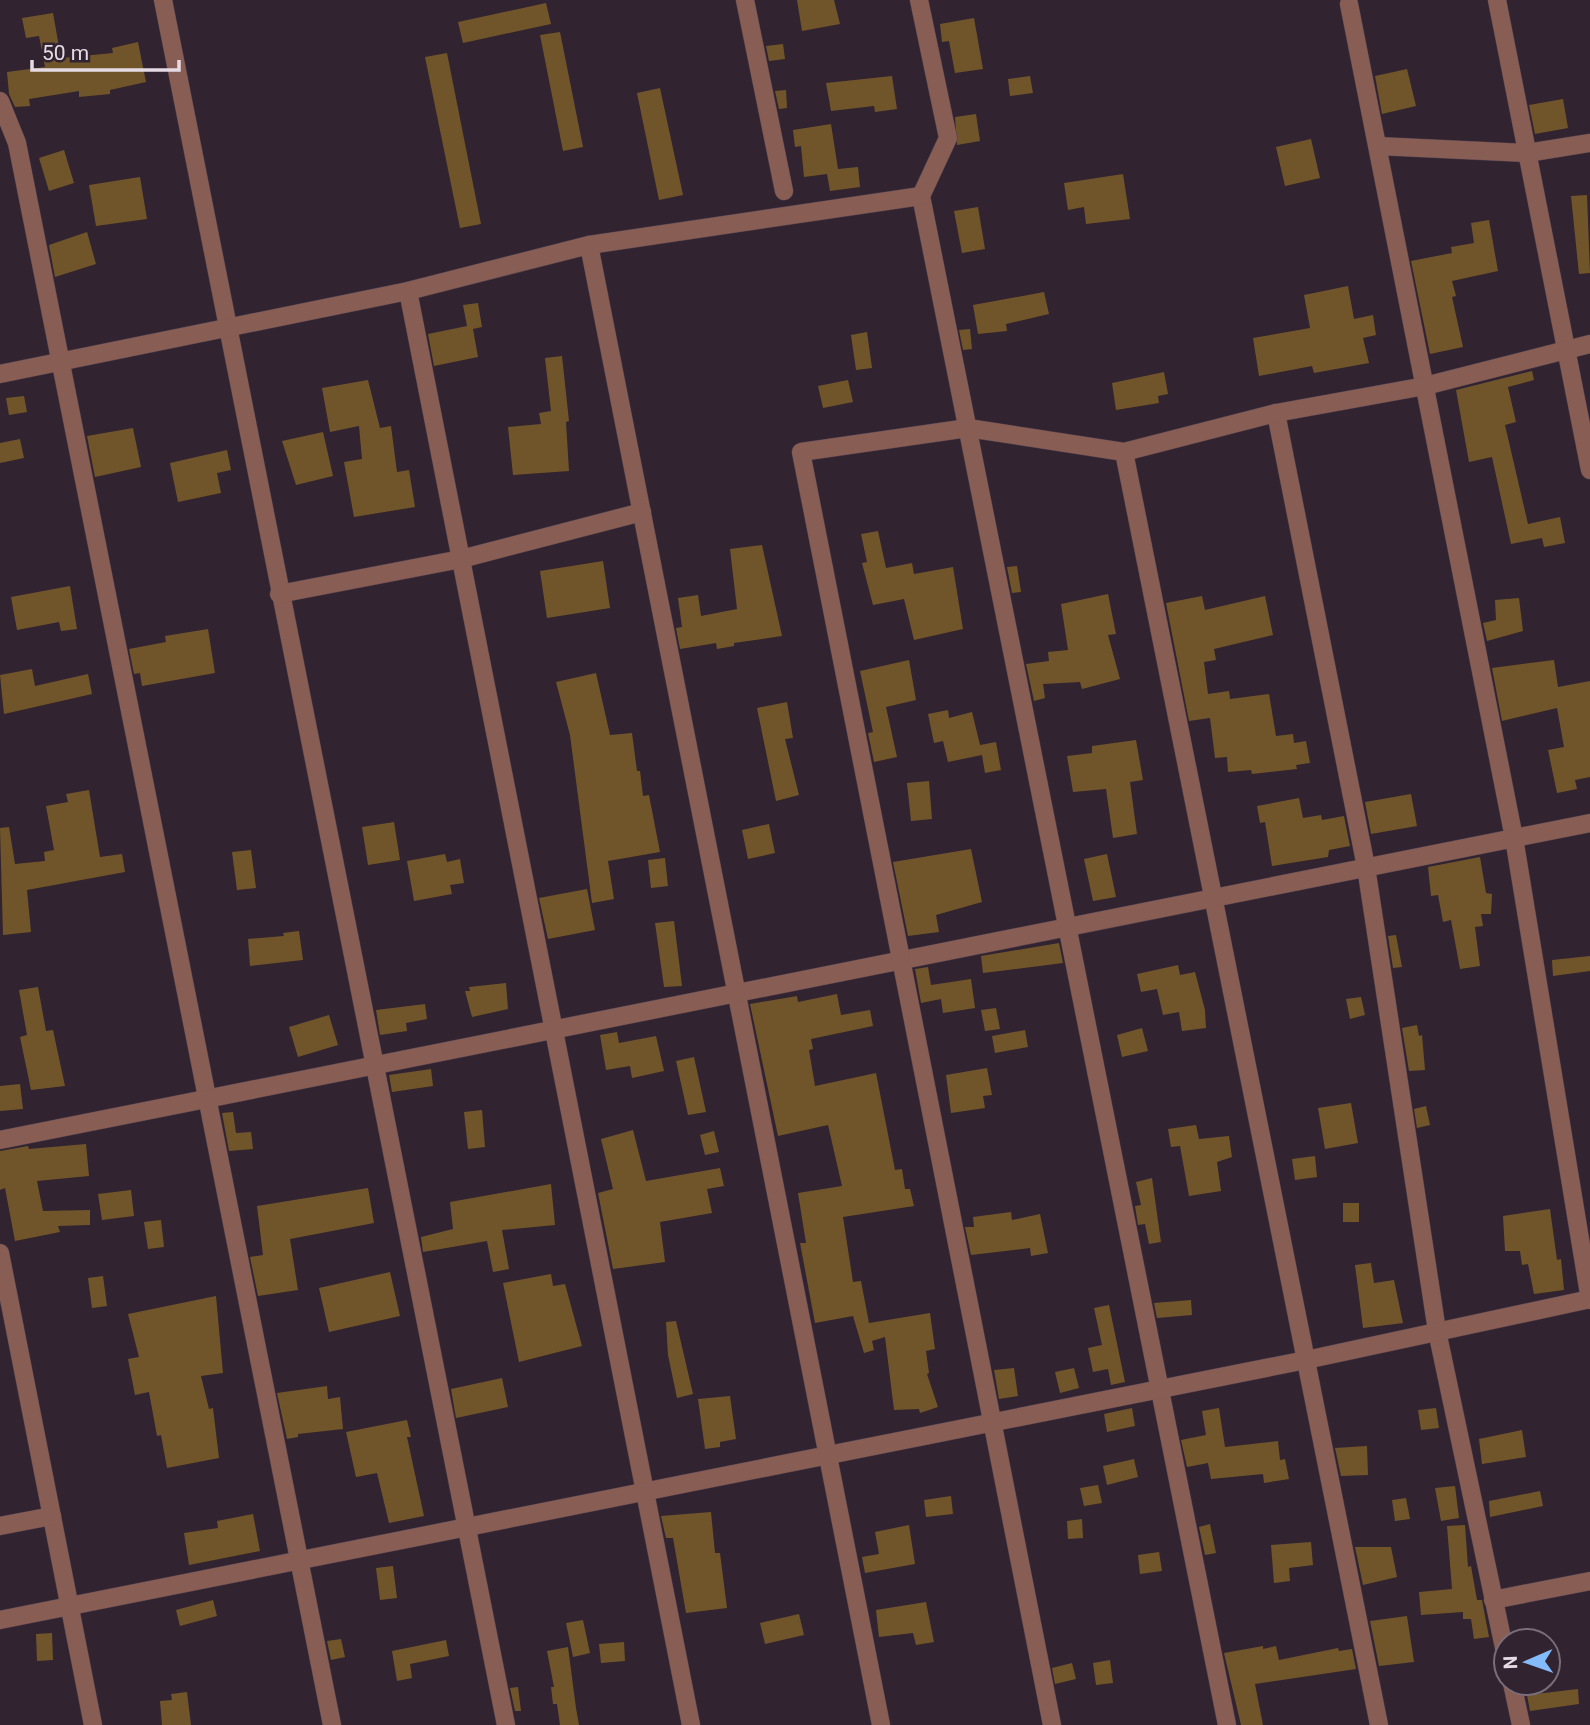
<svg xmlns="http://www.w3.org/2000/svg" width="1590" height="1725" font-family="Roboto,sans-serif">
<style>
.building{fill:#71552a}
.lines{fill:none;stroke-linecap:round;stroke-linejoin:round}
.minor-casing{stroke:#4e404d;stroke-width:19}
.minor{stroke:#885d54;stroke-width:18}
</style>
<rect width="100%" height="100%" fill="#312330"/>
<!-- building -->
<g class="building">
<polygon points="797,0 834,0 840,24 802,31"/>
<polygon points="546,3 551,24 463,43 458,22"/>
<polygon points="53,13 61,58 113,53 112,48 138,42 146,82 110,90 110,94 79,97 79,91 29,99 30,106 15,107 9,94 7,72 45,67 39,36 26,38 22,18"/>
<polygon points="974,18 983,69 955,73 949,41 942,42 940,24"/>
<polygon points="560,32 583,147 563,151 540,35"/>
<polygon points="783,44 785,59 769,61 766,46"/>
<polygon points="447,53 481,224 460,228 425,57"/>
<polygon points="1407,69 1416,106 1382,114 1375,76"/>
<polygon points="892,76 897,109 875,112 874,106 831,111 826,83"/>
<polygon points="1030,76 1033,93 1010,96 1008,79"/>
<polygon points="660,88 683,195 659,200 637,93"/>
<polygon points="786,90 787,108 779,109 775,91"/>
<polygon points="1563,99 1568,128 1535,134 1529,105"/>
<polygon points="976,114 980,141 957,145 955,117"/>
<polygon points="831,124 838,169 858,167 860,187 830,191 827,174 804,177 801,146 795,147 793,130"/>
<polygon points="1311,139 1320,178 1285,186 1276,147"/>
<polygon points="64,150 74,183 49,191 39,158"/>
<polygon points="1123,174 1130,219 1086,224 1084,207 1068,210 1064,183"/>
<polygon points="140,177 147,219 96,226 89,185"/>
<polygon points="1587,195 1590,273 1579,274 1571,196"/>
<polygon points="978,207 985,249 962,253 954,211"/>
<polygon points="1489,220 1498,271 1452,281 1456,296 1452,297 1463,347 1430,354 1411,261 1452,253 1451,247 1474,243 1471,223"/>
<polygon points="87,232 96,264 55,277 49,245"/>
<polygon points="1348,286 1354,319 1373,315 1376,335 1363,338 1369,363 1314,373 1312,366 1259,376 1253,338 1310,328 1304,295"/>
<polygon points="1044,292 1049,314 1006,324 1007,331 978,334 973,305"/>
<polygon points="478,303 482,327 473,329 478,357 434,366 428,334 467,326 463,305"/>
<polygon points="970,329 972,349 963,350 959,330"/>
<polygon points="867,332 872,368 856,370 851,335"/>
<polygon points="562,356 569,421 566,422 569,471 513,475 508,427 541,424 539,413 551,411 545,358"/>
<polygon points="1532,371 1534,380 1508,387 1516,422 1505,425 1528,524 1560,517 1565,543 1544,547 1542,538 1511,544 1492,457 1469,462 1456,390"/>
<polygon points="1164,372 1168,394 1158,396 1159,403 1116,410 1112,383"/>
<polygon points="368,380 380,428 391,426 397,472 409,470 415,507 354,517 344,462 362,459 359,426 330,432 322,388"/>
<polygon points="848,380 853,402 823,408 818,386"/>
<polygon points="24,396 27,412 9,415 6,398"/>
<polygon points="133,428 141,467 95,477 87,436"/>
<polygon points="323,432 333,476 296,485 282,441"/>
<polygon points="20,439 24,458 0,463 0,443"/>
<polygon points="227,450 231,470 217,473 221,493 178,502 170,463"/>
<polygon points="878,531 886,568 912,563 914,574 953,567 963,629 914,640 904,599 873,605 862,563 867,562 861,534"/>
<polygon points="762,545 782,636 734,643 734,646 717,649 716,643 680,649 676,628 682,627 678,598 698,595 701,616 737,609 730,549"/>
<polygon points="603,561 610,608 547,618 540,571"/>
<polygon points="1017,566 1021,592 1012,593 1007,567"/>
<polygon points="70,586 77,629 61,631 59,622 17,630 11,597"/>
<polygon points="1108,594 1116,634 1108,635 1120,679 1082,689 1080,682 1043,684 1045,698 1034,701 1026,664 1049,661 1048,652 1068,650 1061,604"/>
<polygon points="1202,596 1205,610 1265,596 1273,635 1214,649 1216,660 1204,662 1208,694 1229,691 1230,699 1269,694 1276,736 1293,734 1294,743 1306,741 1310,763 1296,765 1297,769 1252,774 1251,770 1228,772 1227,757 1215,758 1210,718 1189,721 1166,603"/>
<polygon points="1519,598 1523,631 1487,641 1483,623 1496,620 1495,600"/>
<polygon points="208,629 215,673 142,686 140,673 134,674 129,649 166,642 165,636"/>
<polygon points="909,660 916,700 886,707 897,757 874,762 868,733 873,732 860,671"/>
<polygon points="1554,660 1558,687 1590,681 1590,777 1575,780 1577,789 1557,793 1548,750 1564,747 1557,708 1502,721 1492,668"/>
<polygon points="32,669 35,686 88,674 92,694 4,714 0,675"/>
<polygon points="596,673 610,735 632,733 637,771 640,771 643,796 649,795 660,852 608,861 614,899 592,903 570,735 556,682"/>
<polygon points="787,702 793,738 785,739 799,795 776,801 757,708"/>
<polygon points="948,710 949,718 972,712 980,745 996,742 1001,770 985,773 982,755 948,762 943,741 934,743 928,714"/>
<polygon points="1136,740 1143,780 1130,782 1137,834 1113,838 1106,789 1073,792 1067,756 1092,753 1092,746"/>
<polygon points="929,781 932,819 911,821 907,783"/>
<polygon points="89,790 100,857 122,854 125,872 27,890 31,932 3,935 0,828 9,827 15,864 45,861 44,852 54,850 46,806 68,802 66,794"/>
<polygon points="1411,794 1417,826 1371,834 1365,802"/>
<polygon points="1299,798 1303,818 1321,815 1322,820 1344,816 1350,846 1329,850 1328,857 1272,866 1265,822 1260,823 1257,806"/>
<polygon points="394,822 400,860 368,865 362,827"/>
<polygon points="769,824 775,853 748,859 742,830"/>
<polygon points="971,849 982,902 936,915 939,932 908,936 893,862"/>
<polygon points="251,850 256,888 237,890 232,852"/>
<polygon points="445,854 447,862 460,859 464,883 450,885 452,894 414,901 407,861"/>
<polygon points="1107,854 1116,897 1093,901 1084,859"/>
<polygon points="1480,857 1486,893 1492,894 1491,914 1481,914 1483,926 1475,927 1480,966 1460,969 1451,920 1443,922 1438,895 1431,896 1428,867"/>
<polygon points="665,858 668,886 651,888 648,860"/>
<polygon points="587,889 595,930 548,939 539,898"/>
<polygon points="674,921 682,986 664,987 655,923"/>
<polygon points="299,931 303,960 250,966 248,939 284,936 283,933"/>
<polygon points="1396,935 1402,967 1393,968 1388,936"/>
<polygon points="1059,943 1063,963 983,973 981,956"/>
<polygon points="1590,956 1590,971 1553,976 1552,960"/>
<polygon points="1178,965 1180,975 1195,972 1205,1010 1206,1028 1182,1031 1179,1012 1163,1015 1157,989 1141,992 1137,974"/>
<polygon points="928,967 931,985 971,979 975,1008 943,1013 941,999 921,1003 915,969"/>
<polygon points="506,983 508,1009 472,1017 465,991 470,991 469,987"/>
<polygon points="38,987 46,1031 53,1030 65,1086 31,1090 20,1037 27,1035 19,990"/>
<polygon points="837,994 841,1015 870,1010 873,1026 811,1039 813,1049 809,1050 815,1086 876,1073 895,1170 902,1169 905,1189 910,1189 914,1206 843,1217 853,1282 861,1281 869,1323 930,1313 935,1349 926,1351 929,1373 927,1374 938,1407 920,1413 919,1409 894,1410 885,1337 872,1341 874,1350 864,1353 853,1316 815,1323 800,1243 806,1243 798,1193 842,1186 828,1125 778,1136 750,1004 797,996 798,1002"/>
<polygon points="1361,997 1365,1015 1350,1019 1346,999"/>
<polygon points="425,1004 427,1019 406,1023 407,1031 380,1035 376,1010"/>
<polygon points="996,1008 1000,1029 985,1031 981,1010"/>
<polygon points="329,1015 338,1045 298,1057 289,1027"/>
<polygon points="1417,1025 1419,1036 1422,1035 1425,1070 1409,1071 1402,1028"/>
<polygon points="1142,1028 1148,1051 1122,1057 1117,1035"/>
<polygon points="1025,1030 1028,1047 995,1053 992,1036"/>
<polygon points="617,1032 619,1043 656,1036 664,1071 632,1078 630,1066 606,1070 600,1035"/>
<polygon points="694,1057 706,1112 688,1115 676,1061"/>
<polygon points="987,1068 992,1095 983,1096 985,1108 951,1113 946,1075"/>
<polygon points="431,1069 433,1086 392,1092 389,1075"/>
<polygon points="20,1084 23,1109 0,1111 0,1086"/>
<polygon points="1351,1103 1358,1143 1325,1149 1318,1108"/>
<polygon points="1426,1106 1430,1125 1417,1128 1414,1109"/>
<polygon points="482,1110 485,1147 468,1149 464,1112"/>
<polygon points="233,1112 236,1133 251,1132 253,1149 229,1151 222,1113"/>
<polygon points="1196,1125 1199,1139 1229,1136 1232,1157 1217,1162 1221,1191 1189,1196 1180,1146 1171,1147 1168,1129"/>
<polygon points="633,1130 646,1181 720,1168 724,1186 707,1189 712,1213 660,1222 665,1262 613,1269 598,1193 613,1189 601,1139"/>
<polygon points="714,1131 719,1152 705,1155 700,1135"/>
<polygon points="86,1144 89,1176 37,1181 43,1211 90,1210 90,1225 58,1226 60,1232 15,1241 5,1188 0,1190 0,1151 28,1146 29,1149"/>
<polygon points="1315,1156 1317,1177 1295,1180 1292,1159"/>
<polygon points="1152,1178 1161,1242 1149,1244 1145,1224 1138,1225 1135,1206 1141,1205 1136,1182"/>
<polygon points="551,1184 555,1225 502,1230 509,1269 493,1272 487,1241 423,1252 421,1237 453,1229 450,1202"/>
<polygon points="368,1188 374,1223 290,1239 298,1290 258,1296 250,1257 263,1255 257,1206"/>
<polygon points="131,1190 134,1216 102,1220 98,1194"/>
<rect x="1343" y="1203" width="16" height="19"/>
<polygon points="1550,1209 1557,1260 1561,1259 1564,1290 1534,1294 1528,1264 1522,1265 1520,1251 1505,1251 1503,1216"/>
<polygon points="1011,1212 1012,1220 1040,1214 1048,1253 1031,1256 1030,1248 971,1255 965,1227 974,1227 973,1217"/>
<polygon points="161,1220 164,1247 148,1249 144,1222"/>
<polygon points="1371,1263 1374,1283 1394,1280 1403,1323 1363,1328 1355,1265"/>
<polygon points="390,1272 400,1316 329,1332 319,1288"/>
<polygon points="551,1274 553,1286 565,1284 582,1346 519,1362 503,1283"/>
<polygon points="103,1276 107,1306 92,1308 88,1278"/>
<polygon points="216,1296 223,1373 201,1376 209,1409 213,1408 219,1458 167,1468 161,1435 157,1436 149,1392 135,1395 128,1359 139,1357 128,1314"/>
<polygon points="1191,1300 1192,1315 1157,1318 1154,1303"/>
<polygon points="1109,1305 1125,1382 1111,1385 1108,1369 1093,1372 1088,1348 1102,1345 1094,1308"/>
<polygon points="676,1321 693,1394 677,1398 668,1355 666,1322"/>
<polygon points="1014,1368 1018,1396 999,1399 994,1370"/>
<polygon points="1074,1368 1079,1388 1060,1393 1055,1372"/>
<polygon points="502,1378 508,1407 456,1418 451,1389"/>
<polygon points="327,1386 328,1399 340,1397 343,1429 298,1434 298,1437 287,1439 277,1393"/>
<polygon points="730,1396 736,1439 720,1442 720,1447 705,1449 698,1399"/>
<polygon points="1132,1408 1135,1426 1107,1432 1104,1414"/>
<polygon points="1219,1408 1225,1447 1278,1441 1280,1460 1285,1459 1289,1479 1264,1483 1263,1474 1211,1479 1208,1463 1187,1467 1181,1440 1206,1435 1202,1411"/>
<polygon points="1436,1408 1439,1428 1421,1430 1418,1410"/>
<polygon points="407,1420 411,1437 407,1437 424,1516 389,1523 377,1473 356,1477 346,1432"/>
<polygon points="1522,1430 1526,1457 1482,1464 1479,1439"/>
<polygon points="1367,1446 1368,1475 1341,1476 1335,1448"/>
<polygon points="1134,1459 1138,1477 1107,1485 1103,1466"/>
<polygon points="1098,1485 1102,1503 1084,1506 1080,1488"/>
<polygon points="1455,1486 1459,1518 1441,1521 1435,1488"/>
<polygon points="1540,1491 1543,1506 1490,1517 1489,1501"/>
<polygon points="951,1496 953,1514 926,1517 924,1500"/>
<polygon points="1406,1498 1410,1519 1395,1521 1392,1500"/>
<polygon points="711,1512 715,1553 720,1553 727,1608 686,1613 673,1538 666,1538 661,1516"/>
<polygon points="253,1514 260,1551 189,1565 184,1533 218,1528 217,1521"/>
<polygon points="1082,1519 1083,1538 1068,1539 1067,1521"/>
<polygon points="1210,1524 1216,1553 1205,1555 1199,1527"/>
<polygon points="909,1525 915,1564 865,1573 862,1557 879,1554 875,1532"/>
<polygon points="1465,1525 1468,1567 1471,1566 1477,1600 1482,1600 1489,1637 1474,1639 1471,1619 1463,1619 1463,1612 1421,1615 1419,1592 1452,1589 1447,1526"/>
<polygon points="1311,1542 1313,1565 1289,1568 1290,1581 1274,1583 1271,1545"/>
<polygon points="1355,1547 1391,1547 1397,1577 1363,1585"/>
<polygon points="1159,1552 1162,1571 1140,1574 1138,1555"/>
<polygon points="393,1566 397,1598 380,1600 376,1568"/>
<polygon points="213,1600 217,1616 180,1626 176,1610"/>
<polygon points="926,1602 934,1642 916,1645 913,1633 879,1637 876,1610"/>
<polygon points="799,1614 804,1635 765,1644 760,1623"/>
<polygon points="1407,1616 1414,1662 1379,1666 1370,1621"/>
<polygon points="583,1620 590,1653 573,1657 566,1623"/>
<polygon points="52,1633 53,1660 37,1661 36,1634"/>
<polygon points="341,1639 345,1657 331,1660 327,1641"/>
<polygon points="446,1640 449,1656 410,1664 412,1678 397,1681 392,1651"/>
<polygon points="624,1642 625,1661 601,1663 599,1644"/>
<polygon points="1263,1646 1263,1649 1276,1646 1279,1660 1338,1648 1339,1651 1352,1649 1356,1669 1255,1684 1263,1725 1241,1725 1224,1653"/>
<polygon points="568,1647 576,1708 579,1725 560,1725 557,1704 553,1704 551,1687 554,1687 547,1651"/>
<polygon points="1110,1660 1113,1683 1096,1685 1093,1663"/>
<polygon points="1072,1663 1076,1679 1055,1684 1052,1668"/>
<polygon points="518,1687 521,1711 515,1711 510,1688"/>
<polygon points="1578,1689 1579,1704 1530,1711 1527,1695"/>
<polygon points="187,1692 191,1725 162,1725 160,1701 172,1700 171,1694"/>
</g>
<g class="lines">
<defs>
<g id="minor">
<polyline points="163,0 506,1725"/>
<polyline points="745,0 784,191"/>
<polyline points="919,0 948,138 921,196 1227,1725"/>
<polyline points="1497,0 1590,470"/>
<polyline points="1349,4 1514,838 1590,1300"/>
<polyline points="0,101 17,143 332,1725"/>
<polyline points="1378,146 1527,153 1590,143"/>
<polyline points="589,245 881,1725"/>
<polyline points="408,291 691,1725"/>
<polyline points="0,374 408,291 589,245 921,196"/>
<polyline points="1276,413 1366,867 1437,1331 1506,1657"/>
<polyline points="1124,452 1379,1725"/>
<polyline points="279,594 461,559 642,512"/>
<polyline points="0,1140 1590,823"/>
<polyline points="0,1253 93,1725"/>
<polyline points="0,1526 52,1516"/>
<polyline points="1493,1600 1590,1581"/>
<polyline points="0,1620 1306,1360 1590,1299"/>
<polyline points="1512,1683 1521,1725"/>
<polyline points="1052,1725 801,452 968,428 1124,452 1276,413 1425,386 1590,344"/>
</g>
</defs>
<!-- minor casing -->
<use href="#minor" class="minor-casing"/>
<!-- minor -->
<use href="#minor" class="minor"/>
</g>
<!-- north arrow -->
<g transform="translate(1527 1662) rotate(268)"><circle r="33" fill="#312330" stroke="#796d78" stroke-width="2"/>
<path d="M0-5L12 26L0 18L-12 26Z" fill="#84bcfb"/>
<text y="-10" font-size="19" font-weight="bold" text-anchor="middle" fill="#e5dbe4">N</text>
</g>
<!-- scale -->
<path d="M32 60v10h147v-10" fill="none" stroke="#e5dbe4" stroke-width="3.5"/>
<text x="42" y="60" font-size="21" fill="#e5dbe4" stroke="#312330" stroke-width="5" paint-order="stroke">50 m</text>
</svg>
